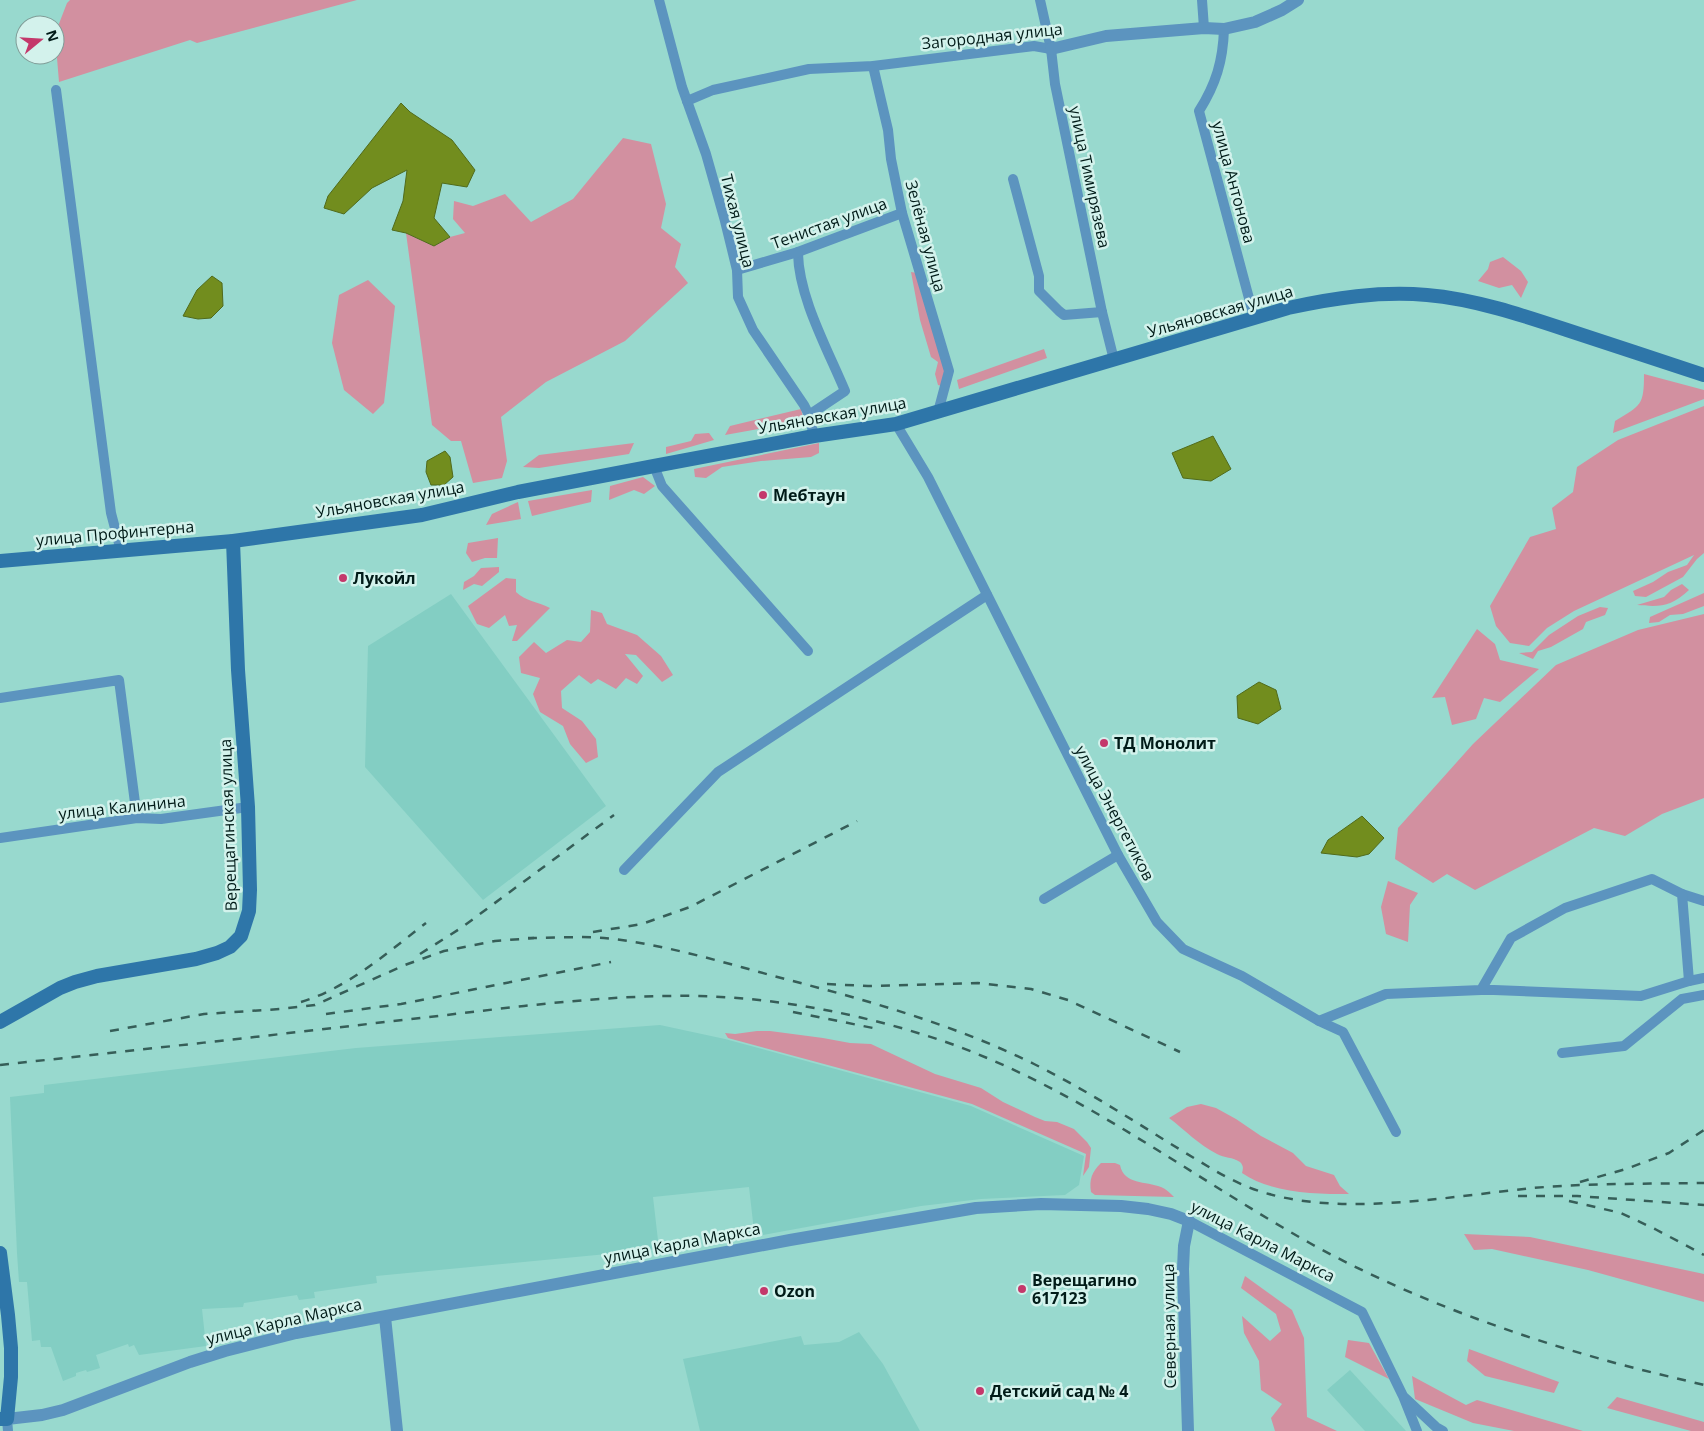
<svg xmlns="http://www.w3.org/2000/svg" width="1704" height="1431" font-family="'Open Sans',sans-serif">
<style>
.built{fill:#83cec3}
.green{fill:#d290a0}
.water{fill:#728d1e;stroke:#506b1c}
.lines{fill:none;stroke-linecap:round;stroke-linejoin:round}
.minor{stroke:#5c94bf;stroke-width:10}
.tertiary{stroke:#5c94bf;stroke-width:12}
.secondary{stroke:#2e76a9;stroke-width:14}
.rail{stroke:#365e58;stroke-width:2.5;stroke-dasharray:9 9;stroke-linecap:butt}
.poi-dot{fill:#c4386b;stroke:#d3f2ec;stroke-width:2}
.labels{text-anchor:middle;dominant-baseline:central;stroke-width:5;stroke-linejoin:round;paint-order:stroke}
.street-label{font-size:16px;fill:#011b18;stroke:#d3f2ec}
.poi-label{font-size:16px;font-weight:bold;fill:#011b18;stroke:#d3f2ec;text-anchor:start}
</style>
<rect width="100%" height="100%" fill="#98d9ce"/>
<!-- built -->
<g class="built">
<polygon points="451,594 606,806 483,900 365,767 368,646"/>
<polygon points="660,1025 725,1039 971,1106 1084,1156 1079,1185 1065,1195 981,1199 921,1206 763,1235 754,1231 749,1187 653,1197 659,1249 376,1276 377,1283 314,1292 315,1298 299,1300 297,1295 244,1303 243,1307 202,1309 206,1346 139,1355 134,1345 129,1347 128,1344 96,1355 100,1368 87,1372 86,1370 76,1373 76,1376 63,1381 51,1347 41,1347 40,1340 32,1341 27,1282 19,1282 17,1253 10,1097 44,1093 44,1085 356,1048"/>
<polygon points="859,1332 883,1364 920,1431 700,1431 683,1359 801,1336 804,1345 839,1342"/>
<polygon points="1350,1370 1406,1431 1365,1431 1327,1390"/>
</g>
<!-- green -->
<g class="green">
<polygon points="70,0 357,0 197,43 190,40 59,82 55,34 67,3"/>
<polygon points="623,138 651,144 666,204 661,228 681,244 675,267 688,283 625,341 546,382 501,417 507,461 502,478 473,483 461,441 451,441 432,425 406,233 434,246 450,237 465,233 453,219 454,201 473,206 505,194 531,222 573,199"/>
<polygon points="1503,257 1521,271 1528,282 1521,298 1512,285 1499,288 1478,281 1488,269 1490,262"/>
<polygon points="911,272 917,273 945,366 942,386 938,385 935,374 938,362 931,357 920,320"/>
<polygon points="368,280 395,306 384,403 373,414 344,390 332,343 339,295"/>
<polygon points="1044,349 1047,358 959,389 957,380"/>
<path d="M1644 374 1704 390V399L1613 433 1615 421C1641 405 1644 406 1644 374Z"/>
<polygon points="1704,406 1704,553 1697,559 1683,577 1646,597 1635,596 1633,591 1653,582 1668,572 1687,565 1694,555 1574,611 1547,628 1529,646 1510,643 1496,626 1490,606 1530,537 1556,529 1552,508 1573,492 1577,467 1618,440"/>
<polygon points="801,409 804,421 725,435 730,426"/>
<polygon points="709,433 714,440 666,454 666,447 691,441 695,434"/>
<polygon points="634,443 629,454 539,468 523,467 539,455"/>
<polygon points="819,443 819,453 811,457 761,461 722,467 706,478 695,477 694,469"/>
<polygon points="643,477 655,486 644,494 634,490 609,500 610,486"/>
<polygon points="592,490 591,502 532,516 528,501"/>
<polygon points="518,502 521,519 486,525 492,514"/>
<polygon points="498,538 497,558 485,558 472,562 466,553 468,543"/>
<polygon points="499,567 499,572 482,586 474,584 463,590 464,582 474,576 481,568"/>
<path d="M506 578 516 579V592C525 601 539 602 550 608L517 641H512L517 625 509 626 505 615 489 628 477 624 468 606Z"/>
<path d="M1682 584 1689 590C1671 607 1660 607 1637 605L1664 597 1671 590Z"/>
<polygon points="1704,593 1704,606 1683,614 1670,615 1659,622 1649,623 1650,617"/>
<polygon points="1600,607 1608,608 1605,615 1586,622 1583,629 1551,647 1538,651 1533,659 1519,653 1532,652 1549,635 1578,616"/>
<polygon points="591,610 602,613 607,624 637,635 661,656 673,675 662,682 636,655 625,654 643,676 637,684 626,678 616,689 598,679 591,684 579,675 561,691 562,708 582,721 596,739 598,757 586,763 570,744 563,726 540,712 533,694 540,678 521,673 519,657 534,642 546,653 567,640 581,642 590,632"/>
<polygon points="1704,614 1704,798 1662,814 1625,836 1594,828 1475,890 1447,874 1433,883 1395,859 1398,828 1473,744 1556,665 1638,630"/>
<polygon points="1477,629 1495,644 1500,660 1539,669 1500,702 1484,698 1476,719 1452,725 1445,697 1432,698"/>
<polygon points="1388,881 1418,893 1410,905 1408,942 1386,934 1381,907"/>
<polygon points="757,1031 770,1031 823,1038 850,1043 871,1044 935,1074 981,1088 1003,1102 1035,1117 1045,1121 1057,1122 1074,1129 1087,1142 1091,1148 1089,1167 1083,1176 1086,1154 972,1104 728,1038 725,1033 735,1034"/>
<path d="M1201 1104 1216 1108 1236 1119 1261 1136 1293 1153 1306 1166 1334 1175 1340 1186 1349 1194C1315 1194 1271 1193 1242 1173 1243 1169 1244 1166 1240 1162 1233 1157 1224 1158 1217 1154 1199 1145 1185 1130 1169 1118L1187 1107Z"/>
<path d="M1101 1163H1115L1120 1165C1124 1185 1146 1181 1161 1187 1166 1189 1170 1193 1174 1197L1095 1195 1091 1192C1089 1179 1092 1172 1101 1163Z"/>
<polygon points="1464,1234 1530,1237 1704,1274 1704,1302 1588,1270 1492,1249 1474,1250"/>
<polygon points="1245,1276 1292,1310 1304,1338 1307,1417 1337,1431 1275,1431 1271,1418 1282,1404 1261,1390 1259,1361 1244,1333 1242,1316 1270,1341 1281,1331 1276,1314 1241,1288"/>
<polygon points="1348,1340 1369,1343 1389,1379 1345,1357"/>
<polygon points="1469,1349 1559,1382 1554,1393 1485,1376 1467,1361"/>
<polygon points="1412,1376 1466,1405 1477,1400 1583,1431 1514,1431 1473,1423 1415,1399"/>
<polygon points="1617,1397 1704,1422 1704,1431 1691,1431 1607,1408"/>
</g>
<!-- water -->
<g class="water">
<polygon points="401,103 410,112 452,140 475,170 467,187 442,183 434,218 450,237 434,246 406,233 392,230 403,201 407,170 372,188 344,214 324,208 328,196"/>
<polygon points="212,276 222,283 223,306 211,318 198,319 183,316 197,290"/>
<polygon points="1213,436 1231,469 1211,481 1183,478 1172,453"/>
<polygon points="445,451 450,457 453,477 444,485 431,485 426,472 427,461"/>
<polygon points="1259,682 1276,690 1281,709 1258,724 1238,718 1237,696"/>
<polygon points="1362,816 1384,838 1369,854 1357,857 1321,853 1328,840"/>
</g>
<g class="lines">
<!-- minor -->
<g class="minor">
<polyline points="659,0 682,87 706,154 725,221 737,270 738,297 753,330 804,405 809,415 814,436"/>
<polyline points="1040,0 1051,49 1055,84 1102,312 1114,360"/>
<polyline points="1202,0 1204,28"/>
<path d="M1224 29C1223 61 1216 84 1199 111L1254 317"/>
<polyline points="873,66 888,130 891,159 902,213 949,371 938,412"/>
<polyline points="56,90 111,513 121,551"/>
<polyline points="687,101 713,90 809,69 873,66 1034,46 1051,49"/>
<polyline points="1013,179 1039,276 1039,291 1059,311 1064,315 1102,312"/>
<path d="M798 252C798 296 828 350 845 391L809 415"/>
<polyline points="737,270 798,252 902,213"/>
<polyline points="896,424 928,477 1118,855 1157,922 1183,949 1242,976 1319,1021 1343,1032 1396,1132"/>
<polyline points="654,466 662,486 808,651"/>
<polyline points="0,698 119,680 137,818"/>
<polyline points="0,838 137,818 161,819 248,807"/>
<polyline points="624,870 718,772 987,595"/>
<polyline points="1682,894 1704,901"/>
<polyline points="1044,899 1118,855"/>
<polyline points="1689,981 1704,978"/>
<polyline points="1319,1021 1386,994 1481,990 1494,990 1641,996 1689,981 1682,894 1652,879 1565,908 1511,938 1481,990"/>
<polyline points="1562,1053 1624,1046 1682,999 1704,995"/>
<polyline points="1189,1221 1362,1312 1403,1396 1417,1431"/>
<polyline points="1405,1398 1436,1427 1443,1431"/>
<polyline points="7,1419 8,1431"/>
</g>
<!-- tertiary -->
<g class="tertiary">
<polyline points="1051,49 1106,36 1204,28 1224,29 1255,22 1282,10 1298,0"/>
<polyline points="385,1317 397,1431"/>
<polyline points="7,1419 42,1415 63,1410 190,1362 225,1351 296,1333 790,1240 976,1208 1041,1204 1121,1206 1148,1209 1171,1214 1189,1221 1184,1246 1183,1269 1188,1431"/>
</g>
<!-- secondary -->
<g class="secondary">
<path d="M0 561 233 541 422 515 518 492 654 466 814 436 896 424 1288 308C1334 298 1379 291 1427 295 1474 299 1522 315 1567 330 1613 345 1658 360 1704 375"/>
<polyline points="0,1022 60,988 75,982 97,976 196,959 217,953 230,947 241,936 249,911 250,890 248,807 238,670 233,541"/>
<polyline points="0,1253 8,1315 11,1348 11,1377 7,1419 0,1419"/>
</g>
<!-- rail -->
<g class="rail">
<polyline points="593,932 642,924 690,907 857,821"/>
<path d="M528 938C553 938 579 936 604 938 665 944 725 963 785 979 870 1001 955 1025 1034 1064 1097 1095 1154 1135 1214 1170 1231 1180 1250 1189 1269 1194 1348 1216 1453 1196 1533 1188 1590 1183 1647 1184 1704 1183"/>
<polyline points="420,954 461,928 614,815"/>
<polyline points="827,984 868,986 978,983 1031,989 1068,1000 1180,1052"/>
<path d="M301 1002C348 988 388 952 426 923"/>
<polyline points="793,1012 873,1028"/>
<polyline points="326,1014 401,1004 611,962"/>
<polyline points="110,1031 204,1014 280,1009 315,1005 405,965 444,951 495,941 534,938"/>
<path d="M0 1065C128 1051 257 1037 385 1022 489 1011 594 994 699 996 779 998 861 1014 937 1039 1075 1085 1189 1176 1315 1246 1407 1296 1507 1333 1608 1361 1640 1370 1672 1377 1704 1385"/>
<polyline points="1580,1182 1626,1169 1669,1153 1704,1130"/>
<polyline points="1518,1196 1577,1196 1704,1205"/>
<polyline points="1569,1201 1621,1213 1655,1229 1704,1255"/>
</g>
</g>
<!-- markers -->
<g class="poi-dot">
<circle cx="763" cy="495" r="5"/>
<circle cx="343" cy="578" r="5"/>
<circle cx="1104" cy="743" r="5"/>
<circle cx="1022" cy="1289" r="5"/>
<circle cx="764" cy="1291" r="5"/>
<circle cx="980" cy="1391" r="5"/>
</g>
<g class="labels">
<!-- street labels -->
<g class="street-label">
<text transform="translate(992 36) rotate(-6)">Загородная улица</text>
<text transform="translate(1090 177) rotate(78)">улица Тимирязева</text>
<text transform="translate(1234 182) rotate(75)">улица Антонова</text>
<text transform="translate(738 221) rotate(76)">Тихая улица</text>
<text transform="translate(829 223) rotate(-20)">Тенистая улица</text>
<text transform="translate(926 236) rotate(75)">Зелёная улица</text>
<text transform="translate(1220 311) rotate(-16)">Ульяновская улица</text>
<text transform="translate(832 415) rotate(-10)">Ульяновская улица</text>
<text transform="translate(390 499) rotate(-10)">Ульяновская улица</text>
<text transform="translate(115 533) rotate(-5)">улица Профинтерна</text>
<text transform="translate(122 807) rotate(-6)">улица Калинина</text>
<text transform="translate(1115 813) rotate(62)">улица Энергетиков</text>
<text transform="translate(228 825) rotate(-92)">Верещагинская улица</text>
<text transform="translate(1263 1241) rotate(27)">улица Карла Маркса</text>
<text transform="translate(682 1243) rotate(-11)">улица Карла Маркса</text>
<text transform="translate(284 1321) rotate(-13)">улица Карла Маркса</text>
<text transform="translate(1169 1326) rotate(-91)">Северная улица</text>
</g>
<!-- poi labels -->
<g class="poi-label">
<text x="773" y="495">Мебтаун</text>
<text x="353" y="578">Лукойл</text>
<text x="1114" y="743">ТД Монолит</text>
<text x="1032" y="1280">Верещагино<tspan x="1032" dy="18">617123</tspan></text>
<text x="774" y="1291">Ozon</text>
<text x="990" y="1391">Детский сад № 4</text>
</g>
</g>
<!-- north arrow -->
<g transform="translate(40 40) rotate(72)"><circle r="24" fill="#d3f2ec" stroke="#7f9c97"/>
<path d="M0-4L9 19L0 12L-9 19Z" fill="#c4386b"/>
<text y="-8" font-size="14" font-weight="bold" text-anchor="middle" fill="#011b18">N</text>
</g>
</svg>
